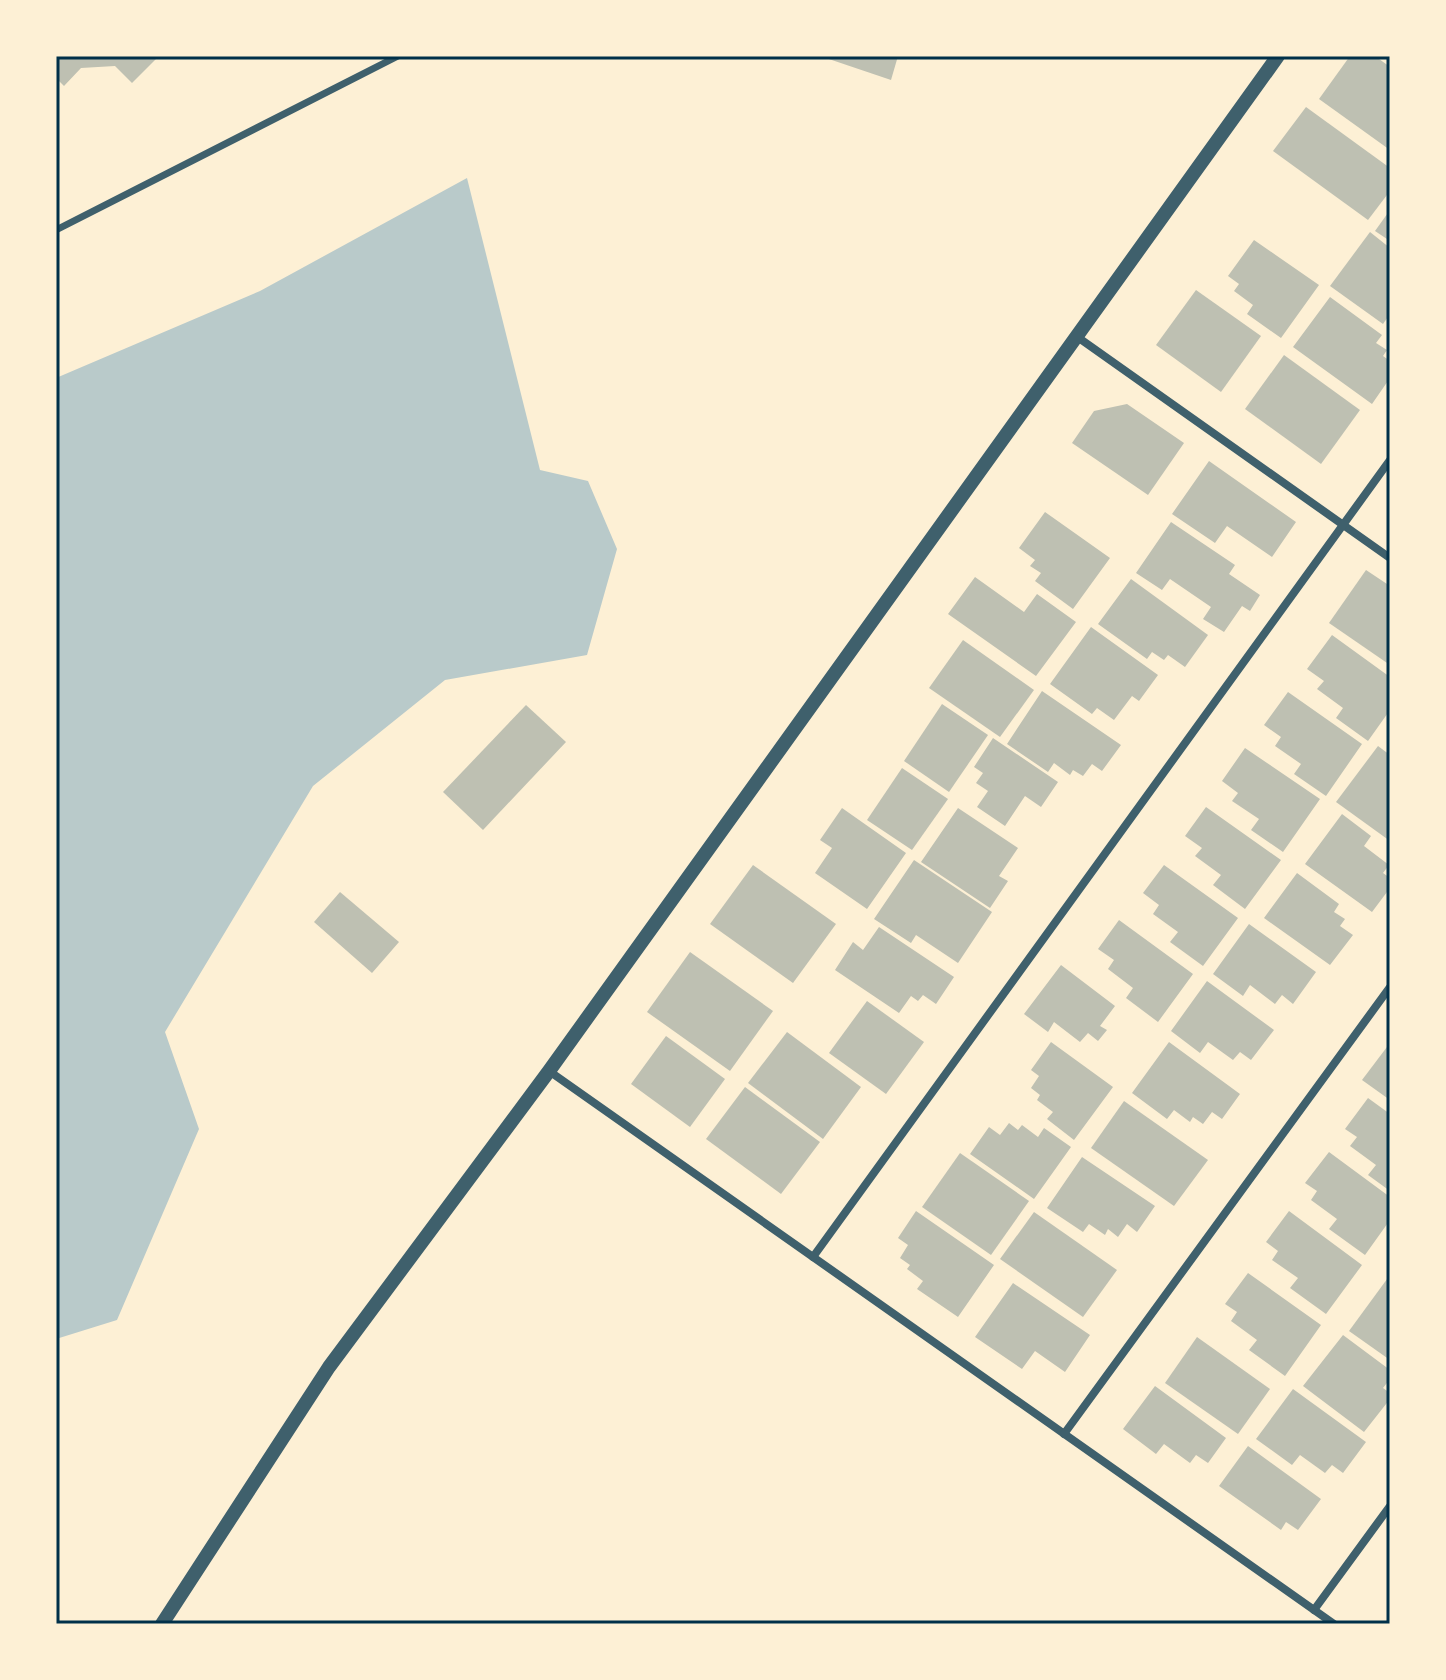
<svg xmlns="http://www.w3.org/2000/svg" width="1446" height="1680" font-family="Figtree,sans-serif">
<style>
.green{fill:#b9caca}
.building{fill:#bec0b2}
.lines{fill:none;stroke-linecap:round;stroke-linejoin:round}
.pedestrian{stroke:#3f606c;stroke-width:7}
.minor{stroke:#3f606c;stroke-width:8}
.tertiary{stroke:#3f606c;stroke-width:14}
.neatline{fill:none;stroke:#003049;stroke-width:3}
</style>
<rect width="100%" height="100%" fill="#fdf0d5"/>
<!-- green -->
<polygon class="green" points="467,178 540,470 588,481 617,549 587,655 445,680 313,786 165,1032 199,1129 117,1320 56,1339 56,378 260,291"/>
<!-- building -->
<g class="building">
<polygon points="56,56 159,56 132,83 115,66 81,68 64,86 56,78"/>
<polygon points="820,56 898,56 891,80"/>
<polygon points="1350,56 1375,56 1390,67 1390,150 1319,99"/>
<polygon points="1306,107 1390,168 1390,191 1368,220 1273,151"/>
<polygon points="1390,210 1390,241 1375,231"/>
<polygon points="1370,232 1390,248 1390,314 1383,324 1330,286"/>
<polygon points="1254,240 1319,285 1281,338 1247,314 1253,305 1234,291 1239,284 1228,276"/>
<polygon points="1196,290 1261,336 1221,392 1156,345"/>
<polygon points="1330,297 1382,335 1376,343 1387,350 1383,356 1390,361 1390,378 1372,404 1293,347"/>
<polygon points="1284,355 1360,410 1321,464 1245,409"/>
<polygon points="1127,404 1184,443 1148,495 1072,443 1094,411"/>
<polygon points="1209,461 1296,522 1272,557 1227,526 1215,543 1172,514"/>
<polygon points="1045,512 1110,558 1073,609 1035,581 1041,573 1030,566 1035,560 1019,548"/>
<polygon points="1171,522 1235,565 1229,574 1260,595 1250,611 1242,606 1224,632 1203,619 1211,607 1170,579 1162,590 1136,573"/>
<polygon points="1366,570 1390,586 1390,665 1329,623"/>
<polygon points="975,577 1024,612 1037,594 1076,622 1036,676 948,614"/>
<polygon points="1131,579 1208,635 1185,667 1168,655 1164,660 1152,652 1147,659 1098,624"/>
<polygon points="1091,627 1158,675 1139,701 1132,696 1114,720 1097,708 1092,714 1050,684"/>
<polygon points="1332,635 1390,677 1390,710 1368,741 1336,718 1343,708 1317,689 1324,681 1307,669"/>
<polygon points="963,640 1034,690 1000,737 929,688"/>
<polygon points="1042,691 1121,745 1102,771 1092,764 1083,776 1073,770 1070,775 1054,763 1048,772 1007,744"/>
<polygon points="1288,692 1362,744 1326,796 1294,774 1301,764 1275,746 1281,737 1264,725"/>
<polygon points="942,704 988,735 949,792 904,761"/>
<polygon points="526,705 566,742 483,830 443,792"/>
<polygon points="993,738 1058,782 1041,807 1025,796 1005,826 977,807 988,791 976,783 983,773 974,767"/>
<polygon points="1378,746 1390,755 1390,841 1336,802"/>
<polygon points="1245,748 1320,799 1283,852 1251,830 1259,819 1232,801 1238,793 1222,781"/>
<polygon points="902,768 948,799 912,850 867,820"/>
<polygon points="1206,807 1281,860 1245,909 1213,885 1221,875 1195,856 1202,848 1185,836"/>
<polygon points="842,808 906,853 867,909 815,873 832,848 820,840"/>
<polygon points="958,808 1018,848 999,876 1008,881 990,908 921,862"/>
<polygon points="1342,814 1371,836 1364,846 1389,865 1383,873 1390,878 1390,888 1372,912 1305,864"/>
<polygon points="914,860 992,912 958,963 916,935 911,943 874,919"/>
<polygon points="753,865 836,924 793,983 710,924"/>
<polygon points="1164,865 1238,918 1203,966 1170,942 1178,932 1153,914 1159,905 1143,893"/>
<polygon points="1297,873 1339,904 1334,912 1345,919 1340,926 1353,935 1330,965 1264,918"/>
<polygon points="340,892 399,942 372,973 314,922"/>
<polygon points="1119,920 1193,974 1158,1022 1126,998 1133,988 1108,969 1114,960 1098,949"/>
<polygon points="1249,924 1316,972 1293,1004 1282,995 1275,1004 1250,985 1243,996 1213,974"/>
<polygon points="879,927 954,977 936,1004 923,995 918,1001 911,996 899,1013 835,970 853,942 863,950"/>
<polygon points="690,952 773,1011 730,1071 647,1012"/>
<polygon points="1061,965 1115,1006 1100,1026 1107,1030 1098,1041 1088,1033 1080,1042 1054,1022 1048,1032 1024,1014"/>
<polygon points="1207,981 1274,1030 1251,1060 1240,1052 1233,1060 1208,1042 1200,1053 1171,1031"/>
<polygon points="867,1001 924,1042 886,1094 829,1053"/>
<polygon points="787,1032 861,1087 823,1139 748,1083"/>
<polygon points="666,1036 725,1079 690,1127 631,1084"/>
<polygon points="1051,1042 1113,1087 1074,1140 1047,1119 1053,1112 1037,1100 1040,1095 1031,1088 1039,1076 1031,1070"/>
<polygon points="1169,1042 1240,1094 1222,1119 1212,1112 1203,1124 1193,1117 1190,1122 1174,1110 1167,1119 1132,1093"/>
<polygon points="1390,1043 1390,1100 1362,1080"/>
<polygon points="745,1087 820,1142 781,1194 706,1139"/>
<polygon points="1368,1098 1390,1114 1390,1191 1368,1175 1376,1165 1350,1146 1357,1137 1345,1129"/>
<polygon points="1124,1101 1208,1160 1174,1206 1091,1148"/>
<polygon points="1009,1123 1018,1130 1022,1125 1038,1137 1044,1128 1071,1147 1034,1199 970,1154 989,1127 1000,1135"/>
<polygon points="1329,1152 1390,1197 1390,1220 1365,1255 1329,1229 1337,1219 1311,1200 1317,1191 1305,1183"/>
<polygon points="960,1153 1029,1201 991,1255 922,1207"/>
<polygon points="1082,1157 1155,1206 1137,1232 1127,1224 1118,1237 1108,1229 1105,1235 1089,1224 1083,1232 1047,1208"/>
<polygon points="916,1211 994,1265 958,1317 917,1289 923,1281 907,1269 910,1265 900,1258 908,1245 898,1238"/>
<polygon points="1289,1211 1362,1265 1326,1314 1290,1288 1298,1278 1272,1260 1278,1251 1266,1242"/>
<polygon points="1034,1212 1117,1270 1083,1317 1000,1259"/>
<polygon points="1248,1273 1321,1325 1285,1376 1249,1350 1257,1340 1231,1321 1237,1312 1225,1304"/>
<polygon points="1390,1275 1390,1360 1349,1331"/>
<polygon points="1013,1283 1090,1335 1065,1372 1035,1351 1022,1369 975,1337"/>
<polygon points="1343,1335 1390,1370 1390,1379 1383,1388 1390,1393 1390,1399 1364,1432 1303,1386"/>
<polygon points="1197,1337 1270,1389 1238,1434 1165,1383"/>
<polygon points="1155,1386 1226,1438 1208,1463 1196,1455 1190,1463 1164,1444 1156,1454 1123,1429"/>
<polygon points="1293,1389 1366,1442 1343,1473 1332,1465 1325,1473 1300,1455 1292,1465 1256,1439"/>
<polygon points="1248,1446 1321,1499 1298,1530 1286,1522 1281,1530 1219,1486"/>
</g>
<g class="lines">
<!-- pedestrian -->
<polyline class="pedestrian" points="56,230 398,56"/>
<!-- minor -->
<g class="minor">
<polyline points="1076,336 1390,558"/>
<polyline points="549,1071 1334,1624"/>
<polyline points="813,1257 1390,460"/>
<polyline points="1064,1434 1390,987"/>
<polyline points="1314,1610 1390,1506"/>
</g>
<!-- tertiary -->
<polyline class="tertiary" points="162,1624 329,1367 549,1071 1278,56"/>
</g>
<!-- border -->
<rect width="1446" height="1680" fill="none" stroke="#fdf0d5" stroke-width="116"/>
<rect x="58" y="58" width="1330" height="1564" class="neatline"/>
</svg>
